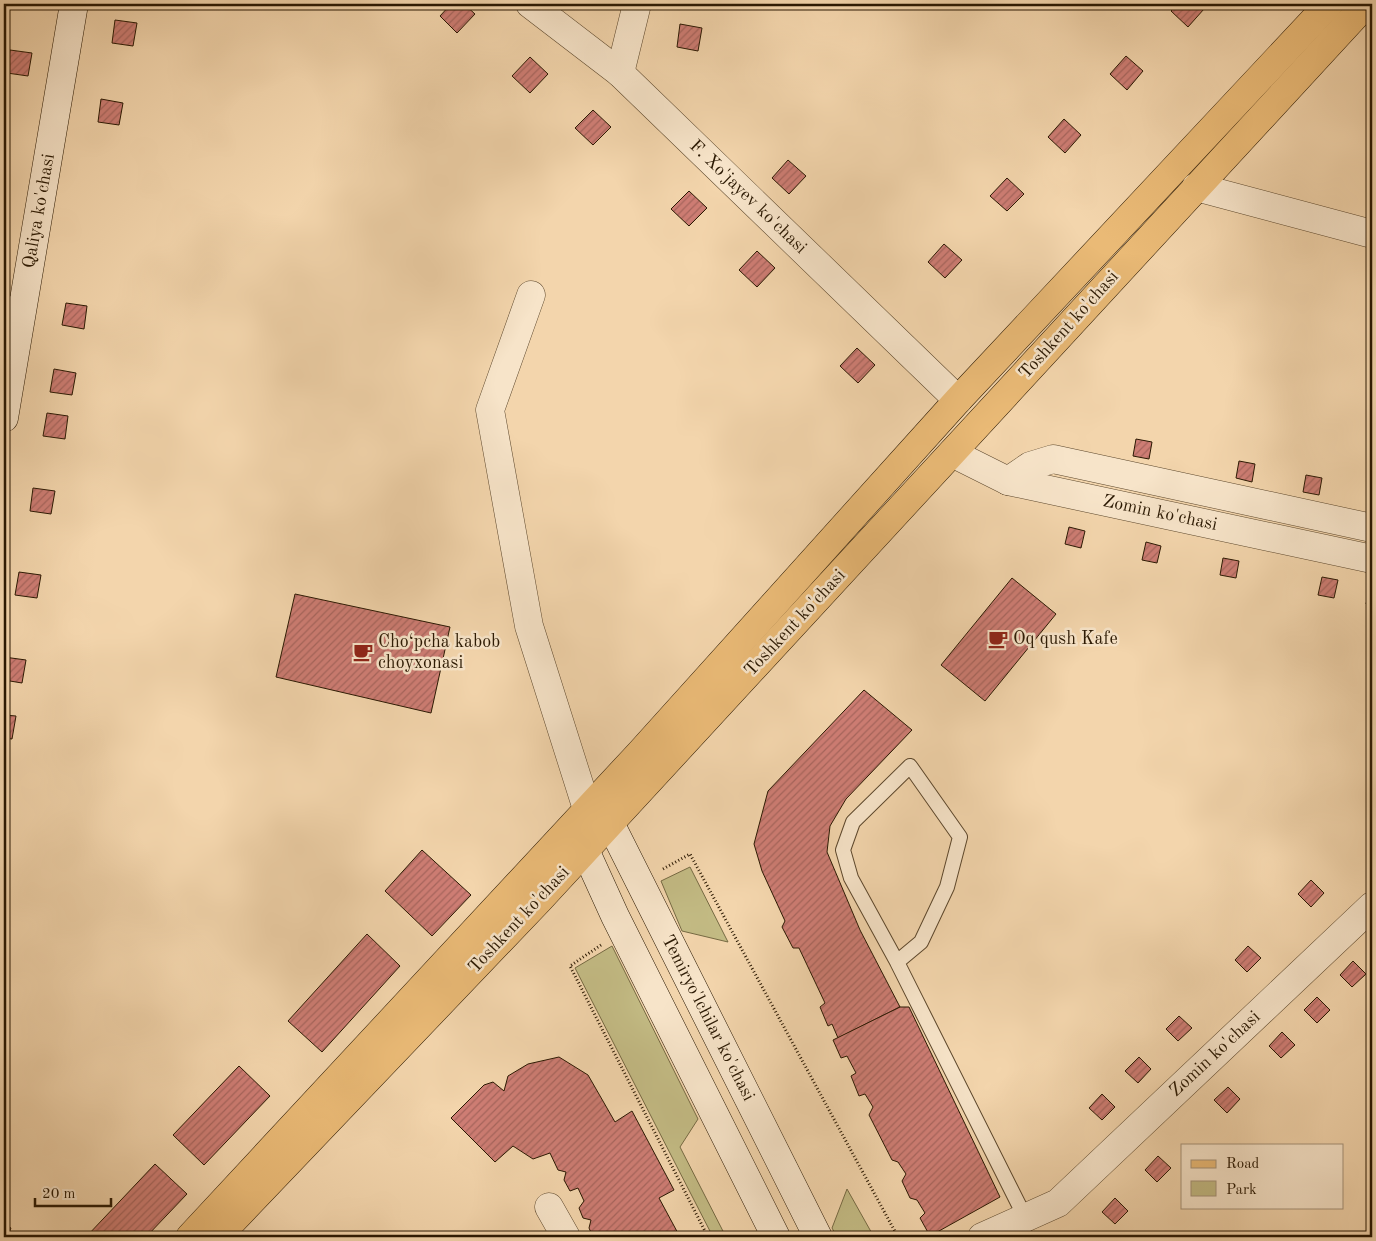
<svg xmlns="http://www.w3.org/2000/svg" width="1376" height="1241" font-family="'Old Standard TT',serif">
<style>
.green{fill:#c3bb84;stroke:#766a43}
.building{fill:url(#building-hatch);stroke:#2a1802}
.lines{fill:none;stroke-linecap:round;stroke-linejoin:round}
.service-casing{stroke:#5c472c;stroke-width:16}
.minor-casing{stroke:#5c472c;stroke-width:29}
.secondary-casing{stroke:#2a1802;stroke-width:29}
.primary-casing{stroke:#2a1802;stroke-width:29}
.path{stroke:#2a1802;stroke-width:3;stroke-dasharray:1 2.5;stroke-linecap:butt}
.service{stroke:#f7e4c9;stroke-width:14}
.minor{stroke:#f7e4c9;stroke-width:28}
.secondary{stroke:#f7e4c9;stroke-width:28}
.primary{stroke:#eaba76;stroke-width:28}
.labels{text-anchor:middle;dominant-baseline:central;stroke-width:5;stroke-linejoin:round;paint-order:stroke}
.street-label{font-size:18px;fill:#2a1802;stroke:#f7e4c9}
.poi-label{font-size:18px;fill:#2a1802;stroke:#f7e4c9;text-anchor:start}
</style>
<defs>
<pattern id="building-hatch" width="6" height="6" patternUnits="userSpaceOnUse" patternTransform="scale(1.25)"><rect width="6" height="6" fill="#ce7d74"/><path d="M-1 1l2-2M0 6l6-6M5 7l2-2" fill="none" stroke="#a7655d"/></pattern>
</defs>
<rect width="100%" height="100%" fill="#f3d5ac"/>
<filter id="stains"><feTurbulence type="fractalNoise" baseFrequency=".004" numOctaves="4"/><feColorMatrix values="0 0 0 0 .2 0 0 0 0 .09 0 0 0 0 .02 0 0 0 .5 -.17"/></filter>
<radialGradient id="worn" r=".72"><stop offset=".6" stop-color="#630" stop-opacity="0"/><stop offset="1" stop-color="#630" stop-opacity=".3"/></radialGradient>
<!-- green -->
<g class="green">
<polygon points="690,867 728,942 682,931 661,881"/>
<polygon points="612,946 698,1119 680,1147 726,1237 713,1237 575,968"/>
<polygon points="847,1189 874,1237 837,1237 832,1228"/>
</g>
<!-- building -->
<g class="building">
<polygon points="451,4 464,4 475,14 457,33 440,16"/>
<polygon points="1178,4 1199,4 1204,9 1188,27 1171,11"/>
<polygon points="115,20 137,23 133,46 112,43"/>
<polygon points="680,24 702,28 698,51 677,47"/>
<polygon points="10,50 32,53 28,76 7,73"/>
<polygon points="1126,56 1143,71 1127,90 1110,74"/>
<polygon points="530,57 548,74 530,93 512,76"/>
<polygon points="101,99 123,103 119,125 98,122"/>
<polygon points="593,110 611,127 593,145 575,128"/>
<polygon points="1064,119 1081,135 1065,153 1048,137"/>
<polygon points="788,160 806,176 789,194 772,178"/>
<polygon points="1007,178 1024,194 1007,211 990,196"/>
<polygon points="689,191 707,208 689,226 671,209"/>
<polygon points="944,244 962,260 945,278 928,262"/>
<polygon points="757,251 775,268 757,287 739,270"/>
<polygon points="66,303 87,306 84,329 62,325"/>
<polygon points="857,348 875,365 858,383 840,366"/>
<polygon points="54,369 76,373 72,395 50,392"/>
<polygon points="47,413 68,416 65,439 43,436"/>
<polygon points="1136,439 1152,442 1149,459 1133,456"/>
<polygon points="1239,461 1255,464 1252,482 1236,478"/>
<polygon points="1306,475 1322,478 1319,495 1303,492"/>
<polygon points="33,488 55,491 51,514 30,511"/>
<polygon points="1069,527 1085,531 1081,548 1065,544"/>
<polygon points="1146,542 1161,546 1157,563 1142,560"/>
<polygon points="1223,558 1239,561 1236,578 1220,575"/>
<polygon points="19,572 41,575 37,598 15,595"/>
<polygon points="1322,577 1338,580 1334,598 1318,595"/>
<polygon points="1012,578 1056,614 985,701 941,665"/>
<polygon points="1370,587 1372,587 1372,605 1366,604"/>
<polygon points="295,594 450,627 431,713 276,677"/>
<polygon points="4,657 26,660 22,683 4,680"/>
<polygon points="864,690 912,730 846,799 830,826 827,852 860,930 900,1007 838,1038 832,1024 828,1026 820,1007 825,1003 799,948 793,948 782,927 785,921 762,871 754,844 768,791"/>
<polygon points="4,715 16,716 12,739 4,738"/>
<polygon points="422,850 471,895 432,936 385,891"/>
<polygon points="1311,880 1324,893 1311,907 1298,894"/>
<polygon points="367,934 400,966 322,1052 288,1021"/>
<polygon points="1248,946 1261,958 1247,972 1235,960"/>
<polygon points="1353,961 1366,974 1352,987 1340,975"/>
<polygon points="1317,997 1330,1010 1317,1023 1304,1010"/>
<polygon points="900,1007 909,1007 1000,1197 930,1236 920,1218 925,1213 917,1200 910,1198 902,1181 906,1174 898,1162 892,1160 869,1115 873,1107 865,1094 859,1096 851,1076 856,1073 847,1056 841,1058 833,1040"/>
<polygon points="1179,1016 1192,1028 1178,1041 1166,1029"/>
<polygon points="1282,1032 1295,1045 1281,1058 1269,1046"/>
<polygon points="559,1057 588,1075 615,1122 632,1111 674,1190 659,1198 680,1237 593,1237 589,1228 591,1220 583,1218 579,1208 584,1201 578,1188 570,1191 564,1180 566,1172 558,1170 550,1153 533,1159 513,1146 495,1162 451,1118 484,1085 493,1082 504,1091 508,1076 528,1064"/>
<polygon points="1139,1057 1151,1069 1138,1083 1125,1071"/>
<polygon points="239,1066 270,1096 204,1165 173,1135"/>
<polygon points="1228,1087 1240,1099 1227,1113 1214,1100"/>
<polygon points="1102,1094 1115,1107 1102,1120 1089,1108"/>
<polygon points="1158,1156 1171,1168 1157,1182 1145,1170"/>
<polygon points="155,1164 187,1194 146,1237 86,1237"/>
<polygon points="1115,1198 1128,1211 1115,1224 1102,1212"/>
<polygon points="4,1225 11,1228 7,1237 4,1237"/>
</g>
<g class="lines">
<defs>
<g id="service">
<polyline points="4,300 21,315"/>
<polyline points="897,962 921,942 947,887 960,837 910,766 853,822 843,850 851,878 897,962 1026,1219"/>
<polyline points="1018,1222 1026,1237"/>
</g>
<g id="minor">
<polyline points="530,4 620,73 958,400"/>
<polyline points="620,73 637,4"/>
<polyline points="1196,187 1372,234"/>
<polyline points="531,295 490,410 529,626 587,809"/>
<polyline points="952,453 1008,481 1372,559"/>
<polyline points="1008,481 1030,466 1053,459 1372,528"/>
<polyline points="549,1207 566,1237"/>
<polyline points="982,1237 1058,1203 1372,906"/>
</g>
<g id="secondary">
<polyline points="4,418 74,4"/>
<polyline points="590,819 598,817 610,823 818,1237"/>
<polyline points="583,827 583,842 585,850 615,916 776,1237"/>
</g>
<g id="primary">
<polyline points="190,1237 640,753 958,400 1329,4"/>
<polyline points="217,1237 539,900 1366,4"/>
</g>
</defs>
<!-- service casing -->
<use href="#service" class="service-casing"/>
<!-- minor casing -->
<use href="#minor" class="minor-casing"/>
<!-- secondary casing -->
<use href="#secondary" class="secondary-casing"/>
<!-- primary casing -->
<use href="#primary" class="primary-casing"/>
<!-- path -->
<g class="path">
<polyline points="663,869 690,854 898,1237"/>
<polyline points="601,945 570,966 708,1237"/>
</g>
<!-- service -->
<use href="#service" class="service"/>
<!-- minor -->
<use href="#minor" class="minor"/>
<!-- secondary -->
<use href="#secondary" class="secondary"/>
<!-- primary -->
<use href="#primary" class="primary"/>
</g>
<!-- icons -->
<defs>
<symbol id="cafe-bare" viewBox="-9 -9 18 18"><path d="M-5.5-4.5H6V0H3Q3 3.5 0 3.5H-2.5Q-5.5 3.5-5.5 0ZM3-3.2v2h1.7v-2ZM-6 4.5H4V6H-6Z" fill="#8f2418" stroke="#f7e4c9" stroke-width="2.5" paint-order="stroke"/></symbol>
</defs>
<g fill-rule="evenodd">
<use href="#cafe-bare" x="984" y="625" width="28" height="28"/>
<use href="#cafe-bare" x="349" y="638" width="28" height="28"/>
</g>
<g class="labels">
<!-- street labels -->
<g class="street-label">
<text transform="translate(748 197) rotate(44)">F. Xo'jayev ko'chasi</text>
<text transform="translate(39 211) rotate(-80)">Qaliya ko'chasi</text>
<text transform="translate(1069 325) rotate(-48)">Toshkent ko'chasi</text>
<text transform="translate(1160 513) rotate(12)">Zomin ko'chasi</text>
<text transform="translate(795 623) rotate(-47)">Toshkent ko'chasi</text>
<text transform="translate(519 920) rotate(-47)">Toshkent ko'chasi</text>
<text transform="translate(708 1018) rotate(63)">Temiryo'lchilar ko'chasi</text>
<text transform="translate(1215 1054) rotate(-43)">Zomin ko'chasi</text>
</g>
<!-- poi labels -->
<g class="poi-label">
<text x="1013" y="639">Oq qush Kafe</text>
<text x="378" y="642">Cho‘pcha kabob<tspan x="378" dy="21">choyxonasi</tspan></text>
</g>
</g>
<!-- margin -->
<rect width="1376" height="1241" fill="none" stroke="#f3d5ac" stroke-width="20"/>
<rect x="5" y="5" width="1366" height="1231" fill="none" stroke="#2a1802" stroke-width="2.5"/>
<rect x="10" y="10" width="1356" height="1221" fill="none" stroke="#2a1802"/>
<!-- legend -->
<rect x="1181" y="1144" width="162" height="65" fill="#f7e4c9" stroke="#a59279"/>
<rect x="1191" y="1160" width="25" height="8" fill="#eaba76" stroke="#a59279"/>
<text x="1226" y="1168" font-size="15" fill="#2a1802">Road</text>
<rect x="1191" y="1181" width="25" height="15" fill="#c3bb84" stroke="#a59279"/>
<text x="1226" y="1194" font-size="15" fill="#2a1802">Park</text>
<!-- scale -->
<path d="M35 1198v8h76v-8" fill="none" stroke="#2a1802" stroke-width="2.5"/>
<text x="42" y="1198" font-size="15" fill="#2a1802" stroke="#f7e4c9" stroke-width="4" paint-order="stroke">20 m</text>
<rect width="100%" height="100%" filter="url(#stains)"/>
<rect width="100%" height="100%" fill="url(#worn)"/>
</svg>
